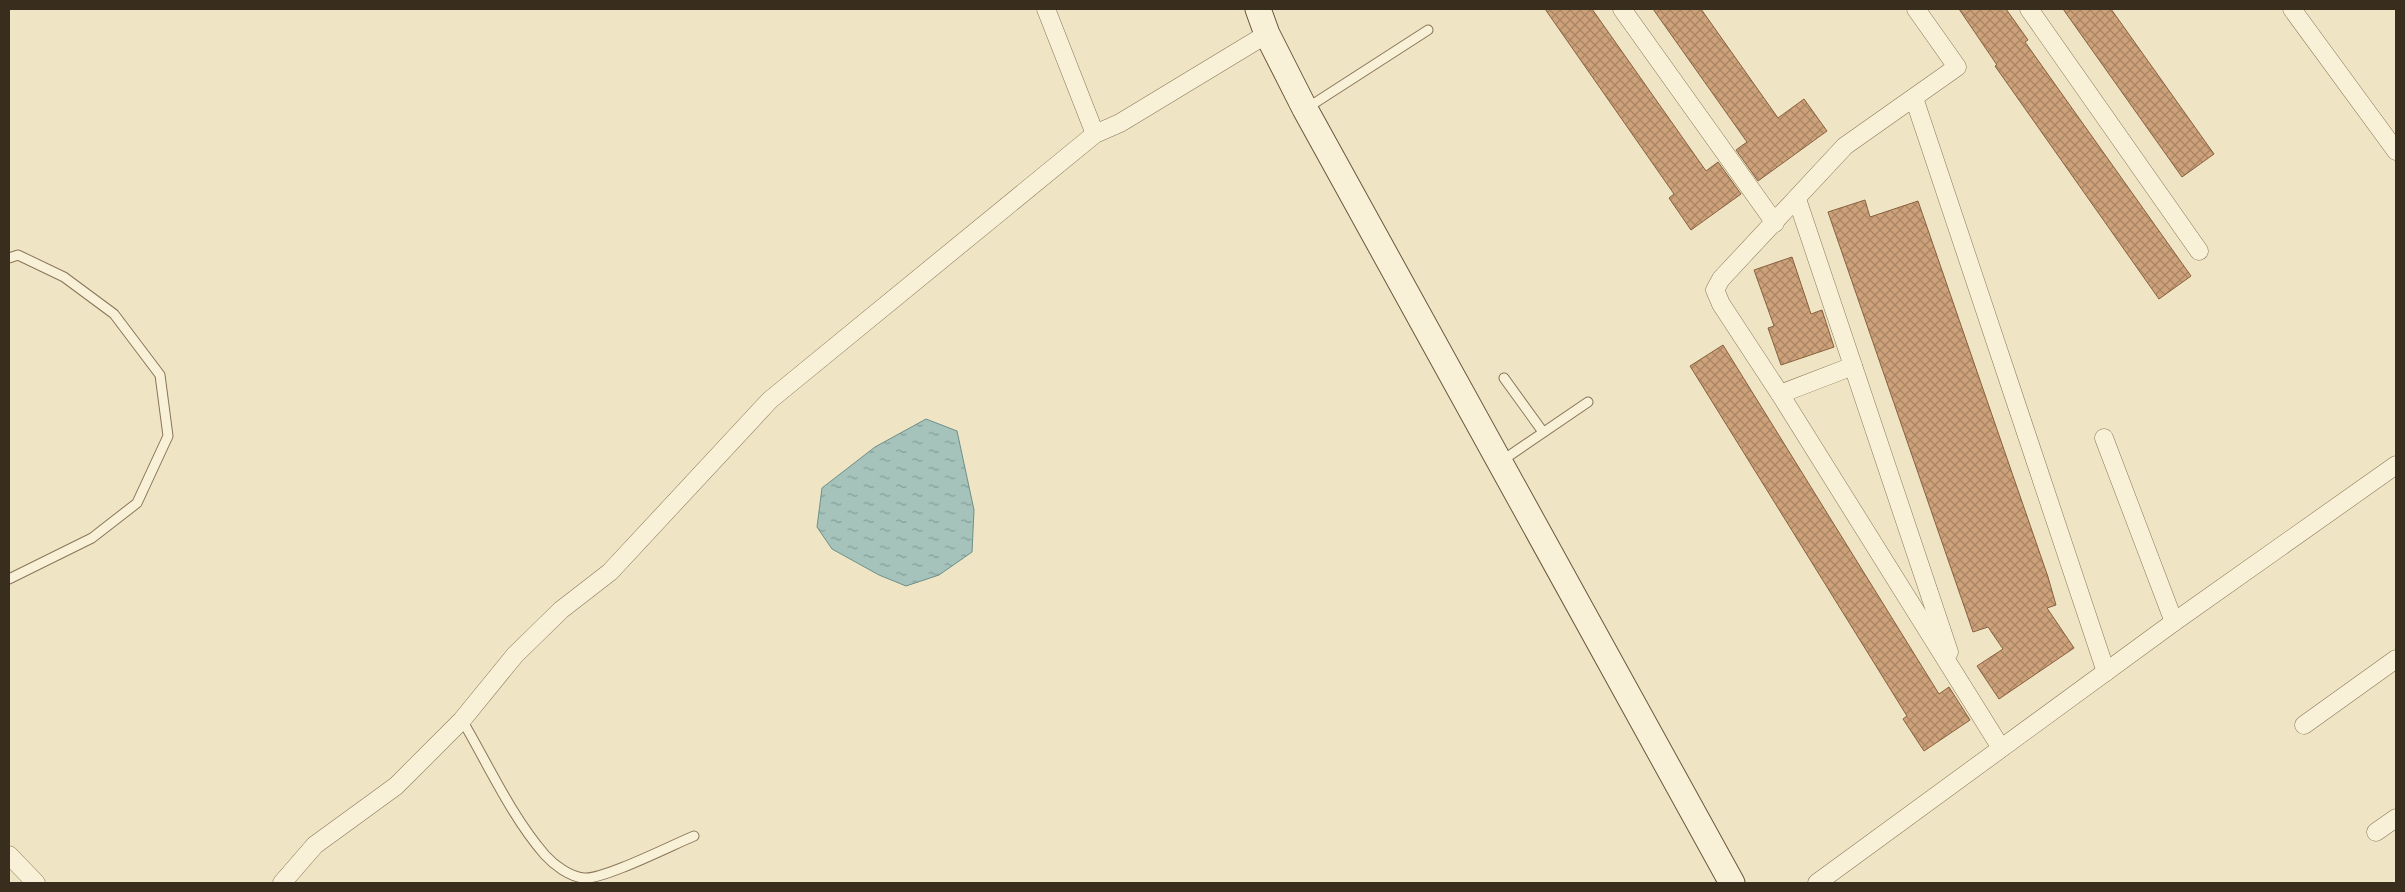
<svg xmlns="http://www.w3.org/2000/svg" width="2405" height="892" font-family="'Roboto Serif',serif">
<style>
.water{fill:url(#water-ripples);stroke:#6c9089}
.building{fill:url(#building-cross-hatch);stroke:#89613f}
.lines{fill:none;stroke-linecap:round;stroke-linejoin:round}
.service-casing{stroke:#89765a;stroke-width:11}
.minor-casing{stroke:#89765a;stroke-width:19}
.secondary-casing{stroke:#6b573d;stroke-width:27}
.service{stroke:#f9f1d7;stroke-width:9}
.minor{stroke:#f9f1d7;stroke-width:18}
.secondary{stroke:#f9f1d7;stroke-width:25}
</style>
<defs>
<pattern id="water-ripples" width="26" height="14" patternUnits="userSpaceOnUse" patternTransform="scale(1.25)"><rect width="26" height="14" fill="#a5c2bb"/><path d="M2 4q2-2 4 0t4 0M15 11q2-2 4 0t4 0" fill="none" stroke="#879e97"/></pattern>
<pattern id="building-cross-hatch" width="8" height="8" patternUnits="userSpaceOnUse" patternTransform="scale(1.25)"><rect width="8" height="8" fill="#cda179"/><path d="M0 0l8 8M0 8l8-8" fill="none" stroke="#a78463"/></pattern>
</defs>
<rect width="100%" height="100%" fill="#efe4c3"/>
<!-- water -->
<polygon class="water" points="926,419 957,431 974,510 972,552 939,575 906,586 879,575 832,549 817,527 822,488 875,447"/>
<!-- building -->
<g class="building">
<polygon points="1545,9 1592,9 1706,171 1718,162 1741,194 1691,230 1669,198 1674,194"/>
<polygon points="1653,9 1701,9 1778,118 1804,99 1827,131 1758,181 1736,150 1747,142"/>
<polygon points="1959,9 2006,9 2028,40 2025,42 2191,276 2159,299 1995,66 1997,65"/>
<polygon points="2063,9 2111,9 2214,154 2182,177"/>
<polygon points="1865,200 1870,217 1918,201 2048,577 2056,605 2047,608 2074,648 1999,699 1977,666 2003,649 1988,627 1973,632 1828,212"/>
<polygon points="1792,257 1811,314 1822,310 1834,347 1781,365 1768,328 1774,326 1754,270"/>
<polygon points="1723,345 1939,694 1949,687 1970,720 1924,751 1903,719 1907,716 1690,366"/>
</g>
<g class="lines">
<defs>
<g id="service">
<polyline points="1307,108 1428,30"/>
<polyline points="9,258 18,255 64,277 114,314 160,375 168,436 137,503 92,538 9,579"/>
<polyline points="1504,378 1543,432"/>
<polyline points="1500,462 1588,402"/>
<path d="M462 720C488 764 511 816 545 855 554 865 570 877 584 878 603 880 672 845 694 836"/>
</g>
<g id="minor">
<polyline points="1046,9 1095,134"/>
<polyline points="1622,9 1775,223"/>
<polyline points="1916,9 1957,67 1845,146 1721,279 1715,290 1721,304 1780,394 2001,748"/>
<polyline points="2029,9 2199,251"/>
<polyline points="2292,9 2396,151"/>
<polyline points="1914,98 2106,672"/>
<polyline points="1797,199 1949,652"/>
<polyline points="1780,394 1853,366"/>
<polyline points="2104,438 2174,622"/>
<polyline points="2304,725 2396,659"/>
<polyline points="2376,832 2396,818"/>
<polyline points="9,855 36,883"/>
<polyline points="282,883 315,845 396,786 462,720 515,655 561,610 610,572 770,400 1095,134 1120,123 1267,34"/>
<polyline points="1817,883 2174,622 2396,465"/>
</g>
<polyline id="secondary" points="1258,9 1267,34 1305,109 1732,883"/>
</defs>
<!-- service casing -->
<use href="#service" class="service-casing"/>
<!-- minor casing -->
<use href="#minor" class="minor-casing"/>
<!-- secondary casing -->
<use href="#secondary" class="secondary-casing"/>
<!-- service -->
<use href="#service" class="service"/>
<!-- minor -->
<use href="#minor" class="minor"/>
<!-- secondary -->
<use href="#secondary" class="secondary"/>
</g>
<!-- border -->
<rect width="2405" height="892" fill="none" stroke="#392d1e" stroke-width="20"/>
</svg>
